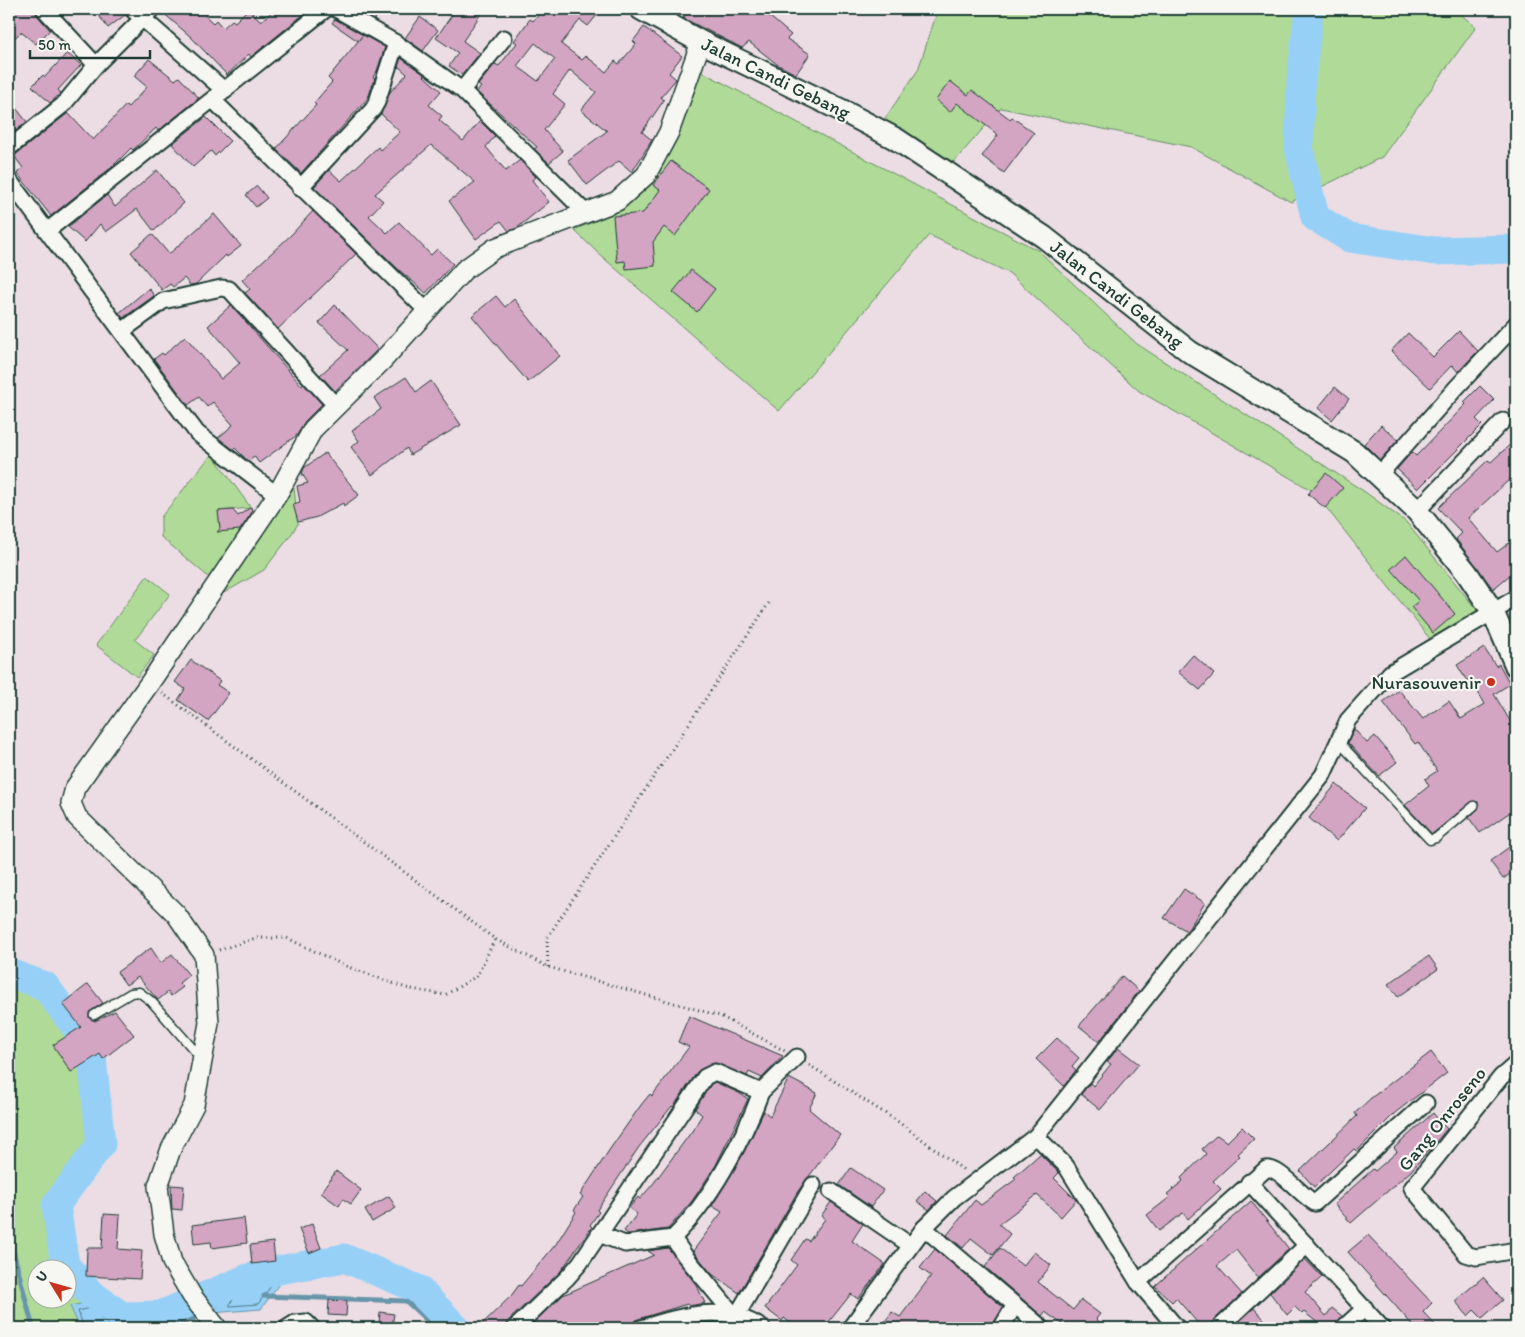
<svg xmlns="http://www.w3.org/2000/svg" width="1525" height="1337" font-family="Itim,sans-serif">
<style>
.green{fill:#afda97;stroke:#678c66}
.water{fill:#97d0f7;stroke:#6795a9}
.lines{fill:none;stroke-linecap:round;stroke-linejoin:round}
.shore{stroke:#4f7882;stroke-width:1}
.stream{stroke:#6795a9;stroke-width:5}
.river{stroke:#97d0f7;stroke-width:29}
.building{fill:#d4a4c3;stroke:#1f3d34;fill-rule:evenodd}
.service-casing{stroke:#1f3d34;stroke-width:11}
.minor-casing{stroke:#1f3d34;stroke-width:19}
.tertiary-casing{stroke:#1f3d34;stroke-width:22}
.secondary-casing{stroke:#1f3d34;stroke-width:25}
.path{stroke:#1f3d34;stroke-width:3;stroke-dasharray:1 4;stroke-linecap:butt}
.service{stroke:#f6f6f2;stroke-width:8}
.minor{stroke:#f6f6f2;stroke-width:15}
.tertiary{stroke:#f6f6f2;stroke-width:19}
.secondary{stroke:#f6f6f2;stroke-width:21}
.poi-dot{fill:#c8321e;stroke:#f6f6f2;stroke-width:2}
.labels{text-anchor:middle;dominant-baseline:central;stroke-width:4.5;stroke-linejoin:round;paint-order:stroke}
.street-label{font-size:19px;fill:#1f3d34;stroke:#f6f6f2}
.poi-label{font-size:19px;fill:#1f3d34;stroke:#f6f6f2;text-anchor:end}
</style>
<rect width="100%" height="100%" fill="#ecdde4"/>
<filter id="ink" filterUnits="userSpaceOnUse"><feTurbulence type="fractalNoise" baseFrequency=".02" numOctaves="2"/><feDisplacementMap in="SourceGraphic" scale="10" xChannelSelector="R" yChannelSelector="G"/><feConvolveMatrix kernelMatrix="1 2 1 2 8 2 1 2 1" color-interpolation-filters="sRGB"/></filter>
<g filter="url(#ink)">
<!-- green -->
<g class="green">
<polygon points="938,9 1454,9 1476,27 1382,157 1291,202 1191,147 1001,108 954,162 879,127 918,70"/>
<polygon points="697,69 1039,251 1137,344 1365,492 1406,522 1481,615 1437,648 1313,491 1139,391 1009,273 929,235 779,411 599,254 574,230 612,214 646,181"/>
<polygon points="212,454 251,508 219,511 221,531 253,529 212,580 161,537 161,517"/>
<polygon points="294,488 298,524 288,539 264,570 215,598 267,513"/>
<polygon points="147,576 170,594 135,640 154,655 137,677 96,645"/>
<polygon points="9,984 39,996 89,1057 96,1143 50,1203 59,1269 38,1270 38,1300 68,1300 68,1281 117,1326 160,1328 9,1328"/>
</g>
<!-- water -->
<g class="water">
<polygon points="279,1270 279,1284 261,1309 211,1313 248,1278"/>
<polygon points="91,1302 117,1326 160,1328 80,1328 70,1306"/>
</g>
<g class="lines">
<!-- shore -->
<g class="shore">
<polygon points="271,1277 274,1278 274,1282 258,1304 230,1306 230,1303 250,1283"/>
<polyline points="84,1328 78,1311 89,1308 112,1328"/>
</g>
<!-- stream -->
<g class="stream">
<polyline points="9,1235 33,1328"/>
<polyline points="264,1296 406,1301 435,1328"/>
<polyline points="172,1328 202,1315"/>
</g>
<!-- river -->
<g class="river">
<polyline points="1309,9 1301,81 1299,149 1315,217 1349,238 1435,251 1513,249 1516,247"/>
<polyline points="9,973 45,986 91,1048 101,1144 56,1205 65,1265 90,1293 122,1316 160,1315 248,1278 279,1270 344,1258 418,1289 456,1328"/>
</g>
</g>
<!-- building -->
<g class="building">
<polygon points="9,9 35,9 37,15 50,30 36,44 21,32 9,43"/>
<polygon points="94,9 123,9 125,15 108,28"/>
<polygon points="161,9 198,9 213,23 216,20 223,28 232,20 235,22 248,9 261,21 275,9 300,9 304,14 251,57 249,54 227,75 191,37 161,11"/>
<polygon points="355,9 383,9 374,20"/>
<polygon points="456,9 484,9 463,41 480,53 462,75 449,66 458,53 436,38"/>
<path d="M544 9H602L588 26 580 20 561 44 582 60 586 56 606 72 615 61 619 64 636 44 633 41 644 27 682 56 669 73 676 79 661 97 664 100 642 132 652 140 632 172 619 161 587 185 568 160 607 131 581 110 596 92 570 70 553 94 565 104 544 130 563 151 549 163 534 149 537 147 477 92 481 87 478 85 495 64 499 66 517 43 514 41 530 19 533 21ZM535 43 555 59 538 81 517 66Z"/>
<polygon points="690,9 761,9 791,35 787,39 810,54 796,74 778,65 749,42 742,48 683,18"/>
<polygon points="420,17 438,30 423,51 405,38"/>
<polygon points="335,19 363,35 358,41 332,23"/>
<polygon points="363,35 385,47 377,71 373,77 375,78 368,98 301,173 276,149 316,105 314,103 332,82 328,78"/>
<polygon points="67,53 81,65 58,90 61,93 50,103 32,86 43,75 45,77"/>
<polygon points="401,58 425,75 424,76 441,91 429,105 442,116 439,120 463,141 480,121 495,136 486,147 506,171 520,160 536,177 532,180 549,202 517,228 509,231 501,221 476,239 449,201 475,182 431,145 375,194 383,201 369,216 387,233 399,222 431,255 437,249 453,264 426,293 398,269 314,187 329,170 341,181 378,147 380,150 400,132 381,114 390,92 407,74 398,66"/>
<polygon points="149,59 175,80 179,77 199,98 158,131 156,128 133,150 131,148 112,167 51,216 17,173 23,168 14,156 68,113 93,140 126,105 128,107 147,87 134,76"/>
<polygon points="950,81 968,95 972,90 1010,119 1012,117 1034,133 1004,173 982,156 998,135 957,103 950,112 936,100"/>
<polygon points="9,99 27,122 9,136"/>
<polygon points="206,117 230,141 215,156 211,151 193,167 172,144"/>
<polygon points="671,161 709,189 675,236 664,227 653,242 655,266 626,269 625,261 617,262 613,216 643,213 660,190 653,185"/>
<polygon points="157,170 184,203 154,231 137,209 106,232 100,224 85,242 68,227 107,195 115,207"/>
<polygon points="257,186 267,198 256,207 246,195"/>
<polygon points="313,211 356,254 278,329 245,293 250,289 242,280 291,235"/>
<polygon points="214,214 241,246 227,257 226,255 196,284 190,285 184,278 173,287 170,284 162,290 131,252 152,234 169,254"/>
<polygon points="691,270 715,289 697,312 673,292"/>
<polygon points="149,288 154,296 123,318 119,313"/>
<polygon points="496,296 505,307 514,299 560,356 528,382 472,316"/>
<polygon points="231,305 302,386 304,384 322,404 305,421 297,435 259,463 254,456 248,461 235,448 233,449 218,438 233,425 213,402 207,407 199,397 188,405 154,359 162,353 164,355 185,336 221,379 240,363 208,326"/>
<polygon points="335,305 378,349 335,391 320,375 348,350 319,323"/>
<polygon points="1459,331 1478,351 1458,372 1452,365 1430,388 1391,351 1408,333 1433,357"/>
<polygon points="406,377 416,392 431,381 461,425 410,455 407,448 372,475 351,447 359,441 352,431 381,409 374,398"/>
<polygon points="1480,386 1494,400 1476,419 1482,425 1418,489 1397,469 1412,452 1416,456 1466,404 1464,402"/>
<polygon points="1335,387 1349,399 1332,420 1318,408"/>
<polygon points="1381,425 1398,440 1380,460 1364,444"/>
<polygon points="1516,439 1516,485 1510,479 1468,518 1497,552 1516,538 1516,570 1493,589 1456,539 1462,533 1438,508 1488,460 1491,462"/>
<polygon points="325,453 359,495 344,506 343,503 317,517 298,522 293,504 300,502 297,486 308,483 302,474 304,468"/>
<polygon points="1326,473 1343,488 1325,508 1308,494"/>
<polygon points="251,507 252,512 240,530 217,532 220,529 218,511 233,510 238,516"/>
<polygon points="1406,555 1455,614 1433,633 1411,607 1419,601 1391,569"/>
<polygon points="1484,648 1496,666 1499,664 1510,684 1494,694 1516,731 1516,808 1480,833 1469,818 1479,807 1478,802 1473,801 1432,834 1405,805 1429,786 1425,779 1437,771 1418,742 1415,744 1383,702 1399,690 1423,719 1449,701 1461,719 1485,704 1470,679 1467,681 1457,665"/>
<polygon points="1193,655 1214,674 1200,690 1178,672"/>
<polygon points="191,660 220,681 217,685 229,693 208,721 178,700 185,689 175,682"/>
<polygon points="1354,729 1367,743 1375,736 1397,762 1379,776 1348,743"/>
<polygon points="1336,784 1365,808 1337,841 1309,818"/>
<polygon points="1516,842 1516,870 1503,879 1490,861"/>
<polygon points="1184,889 1205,903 1187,931 1164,918"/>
<polygon points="151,948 161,963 172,954 189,975 179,983 183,987 171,996 168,992 158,1000 138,977 126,985 117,972"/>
<polygon points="1429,956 1438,969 1398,997 1388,984"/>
<polygon points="1122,976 1139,991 1099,1042 1079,1026"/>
<polygon points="88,984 103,1003 89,1012 89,1018 95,1021 115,1011 134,1035 103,1059 100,1054 71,1072 53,1045 81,1027 63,1004"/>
<polygon points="689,1016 783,1056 762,1078 749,1072 747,1076 715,1063 698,1071 673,1107 672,1106 639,1147 597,1210 599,1212 590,1225 592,1227 560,1272 508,1321 506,1328 478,1328 511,1296 519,1285 521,1286 556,1244 576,1212 574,1210 583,1197 580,1195 610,1149 641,1105 650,1094 652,1096 689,1047 678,1042"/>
<polygon points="1057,1038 1079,1058 1072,1066 1076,1070 1064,1086 1036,1059"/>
<polygon points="1118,1048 1139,1064 1100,1110 1081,1094 1090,1083 1093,1086 1111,1064 1107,1062"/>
<polygon points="1431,1052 1447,1073 1396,1112 1357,1151 1354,1149 1314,1187 1300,1171 1357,1116 1355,1113 1371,1098"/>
<polygon points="789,1078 817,1093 809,1109 840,1135 798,1191 739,1293 712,1274 693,1251 722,1212 712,1206 743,1154 764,1111 770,1116"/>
<polygon points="715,1082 739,1093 748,1099 716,1165 692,1201 668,1229 628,1234 624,1231 637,1214 629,1208 638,1197 640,1199 653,1184 692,1131 702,1115 695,1109 711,1084"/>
<polygon points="1433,1113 1447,1129 1411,1171 1351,1223 1334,1204 1373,1169 1375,1171 1397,1152 1394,1148"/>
<polygon points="1242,1127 1254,1139 1238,1154 1240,1156 1213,1181 1221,1189 1188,1219 1183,1213 1159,1231 1147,1215 1170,1197 1167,1194 1183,1181 1181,1178 1206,1154 1202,1149 1217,1135 1227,1142"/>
<polygon points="1040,1154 1059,1173 1054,1178 1076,1200 1061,1217 1037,1195 999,1224 1010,1234 993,1255 971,1238 963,1248 947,1235 975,1200 981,1205 1016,1179 1014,1177"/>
<polygon points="851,1168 883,1190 871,1207 839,1185"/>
<polygon points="336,1171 361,1190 351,1204 343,1199 339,1206 321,1193"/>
<polygon points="171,1185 184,1186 182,1210 172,1209"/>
<polygon points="925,1191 937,1201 929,1210 917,1201"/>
<polygon points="389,1196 396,1208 372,1222 365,1210"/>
<polygon points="1251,1201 1289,1249 1258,1278 1236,1250 1217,1266 1242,1294 1213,1321 1210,1328 1202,1328 1176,1298 1172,1302 1155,1286"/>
<polygon points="831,1202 863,1224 852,1241 885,1264 858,1299 851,1294 824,1328 797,1328 784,1318 782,1321 765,1308 797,1265 791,1260 805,1239 809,1241 825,1219 821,1216"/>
<polygon points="104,1214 120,1215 118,1249 142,1251 140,1279 86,1276 87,1248 102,1248"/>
<polygon points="244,1218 247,1243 212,1248 211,1242 194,1244 192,1225"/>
<polygon points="312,1224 321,1248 309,1253 299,1229"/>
<polygon points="1368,1235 1432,1303 1423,1312 1438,1328 1415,1328 1348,1252"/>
<polygon points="273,1242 275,1261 252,1264 250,1245"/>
<polygon points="668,1248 697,1286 705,1303 689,1306 687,1304 638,1319 634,1322 632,1328 528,1328 563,1295 654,1255 648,1251"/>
<polygon points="1000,1248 1023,1266 1034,1252 1051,1265 1038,1282 1073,1310 1081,1300 1100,1314 1096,1319 1108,1328 1068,1328 1045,1312 1042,1316 985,1267"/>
<polygon points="935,1249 1003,1307 992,1328 880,1328 892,1312 900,1317 931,1276 920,1268"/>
<polygon points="1305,1259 1322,1277 1305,1292 1326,1316 1332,1308 1342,1316 1334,1328 1315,1328 1319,1324 1304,1312 1302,1314 1295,1307 1287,1315 1270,1293"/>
<polygon points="1483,1277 1503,1300 1482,1318 1474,1310 1468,1316 1455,1301"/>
<polygon points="329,1300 347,1301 346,1316 328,1315"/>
<polygon points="1254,1308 1272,1328 1232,1328"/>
<polygon points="380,1312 394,1314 392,1326 379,1324"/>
</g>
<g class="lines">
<defs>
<g id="service">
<polyline points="1338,741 1430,840 1436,838 1474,806"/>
<polyline points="94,1015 131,993 139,992 151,1001 201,1058"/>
</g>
<g id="minor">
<polyline points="44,9 96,65"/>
<polyline points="132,9 225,91"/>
<polyline points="336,9 396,43 462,90 587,214"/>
<polyline points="462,90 504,38"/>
<polyline points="213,100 427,311"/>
<polyline points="9,148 63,105 96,65 152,9"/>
<polyline points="9,180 197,433 277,495"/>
<polyline points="300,188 373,109 377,102 396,43"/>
<polyline points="47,231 326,9"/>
<polyline points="122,331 163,301 221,288 229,289 337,407"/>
<polyline points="1380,474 1456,388 1516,324"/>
<polyline points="1417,511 1503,421"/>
<polyline points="1516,1064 1501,1077 1412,1188 1466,1254 1476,1257 1516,1250"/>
<polyline points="761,1092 797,1057"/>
<polyline points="1036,1136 1066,1166 1138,1282 1177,1328"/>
<polyline points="1249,1182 1382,1328"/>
<polyline points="831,1191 910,1245"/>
<polyline points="924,1228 1015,1305"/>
<polyline points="673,1238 685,1256 734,1315"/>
<path d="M1138 1282 1266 1169C1279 1166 1301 1196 1315 1203L1426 1103"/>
<polyline points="737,1315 813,1185"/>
<polyline points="287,1328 295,1323 306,1322 312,1328"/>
<path d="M515 1328 567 1278 580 1263 705 1077 715 1072 761 1092C743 1141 710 1201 673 1238L625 1244 599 1234"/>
<path d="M641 1328C683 1316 722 1302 762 1328"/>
<polyline points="850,1328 924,1228 954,1198 1036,1136 1323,775 1348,720 1390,673 1516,598"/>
<polyline points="1001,1328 1015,1305 1042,1328"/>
<polyline points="1219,1328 1307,1245"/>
<polyline points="1343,1328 1365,1308"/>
</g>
<polyline id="tertiary" points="217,1328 192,1296 172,1262 164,1234 158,1186 171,1149 194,1105 209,1023 204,955 176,914 77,817 71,803 75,788 149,684 277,495 313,429 383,360 464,270 495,248 617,201 646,175 669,132 701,42"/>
<polyline id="secondary" points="641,9 701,42 843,111 896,139 1044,237 1190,352 1354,452 1417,511 1467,573 1493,612 1516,666"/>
</defs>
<!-- service casing -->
<use href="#service" class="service-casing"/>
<!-- minor casing -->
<use href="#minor" class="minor-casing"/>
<!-- tertiary casing -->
<use href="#tertiary" class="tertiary-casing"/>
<!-- secondary casing -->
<use href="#secondary" class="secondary-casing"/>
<!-- path -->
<g class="path">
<polyline points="162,693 495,939 548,967 720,1016 785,1051"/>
<polyline points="219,950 256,938 287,938 343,965 406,988 445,995 477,976 495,939"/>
<polyline points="548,967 547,938 769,603"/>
<polyline points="809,1065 897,1121 965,1171"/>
</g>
<!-- service -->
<use href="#service" class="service"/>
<!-- minor -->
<use href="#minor" class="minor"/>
<!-- tertiary -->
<use href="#tertiary" class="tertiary"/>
<!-- secondary -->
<use href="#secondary" class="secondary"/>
</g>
</g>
<!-- markers -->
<circle class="poi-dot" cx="1491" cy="682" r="5"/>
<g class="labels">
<!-- street labels -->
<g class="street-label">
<text transform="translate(776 78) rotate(26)">Jalan Candi Gebang</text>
<text transform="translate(1117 294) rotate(38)">Jalan Candi Gebang</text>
<text transform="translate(1442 1119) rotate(-51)">Gang Onroseno</text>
</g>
<!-- poi labels -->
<g class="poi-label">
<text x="1481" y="682">Nurasouvenir</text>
</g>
</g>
<!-- margin -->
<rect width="1525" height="1337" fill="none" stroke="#f6f6f2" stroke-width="30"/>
<rect x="15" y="15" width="1495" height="1307" fill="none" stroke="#1f3d34" stroke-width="2" filter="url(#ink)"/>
<!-- north arrow -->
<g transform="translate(52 1284) rotate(307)"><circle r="24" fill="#f6f6f2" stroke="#a0aca6"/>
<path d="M0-4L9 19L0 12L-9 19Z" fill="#c8321e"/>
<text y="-8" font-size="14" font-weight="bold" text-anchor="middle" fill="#1f3d34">U</text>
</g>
<!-- scale -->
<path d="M30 50v8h120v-8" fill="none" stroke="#1f3d34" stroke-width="2.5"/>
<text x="38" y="50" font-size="15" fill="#1f3d34" stroke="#f6f6f2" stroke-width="4" paint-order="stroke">50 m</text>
</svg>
